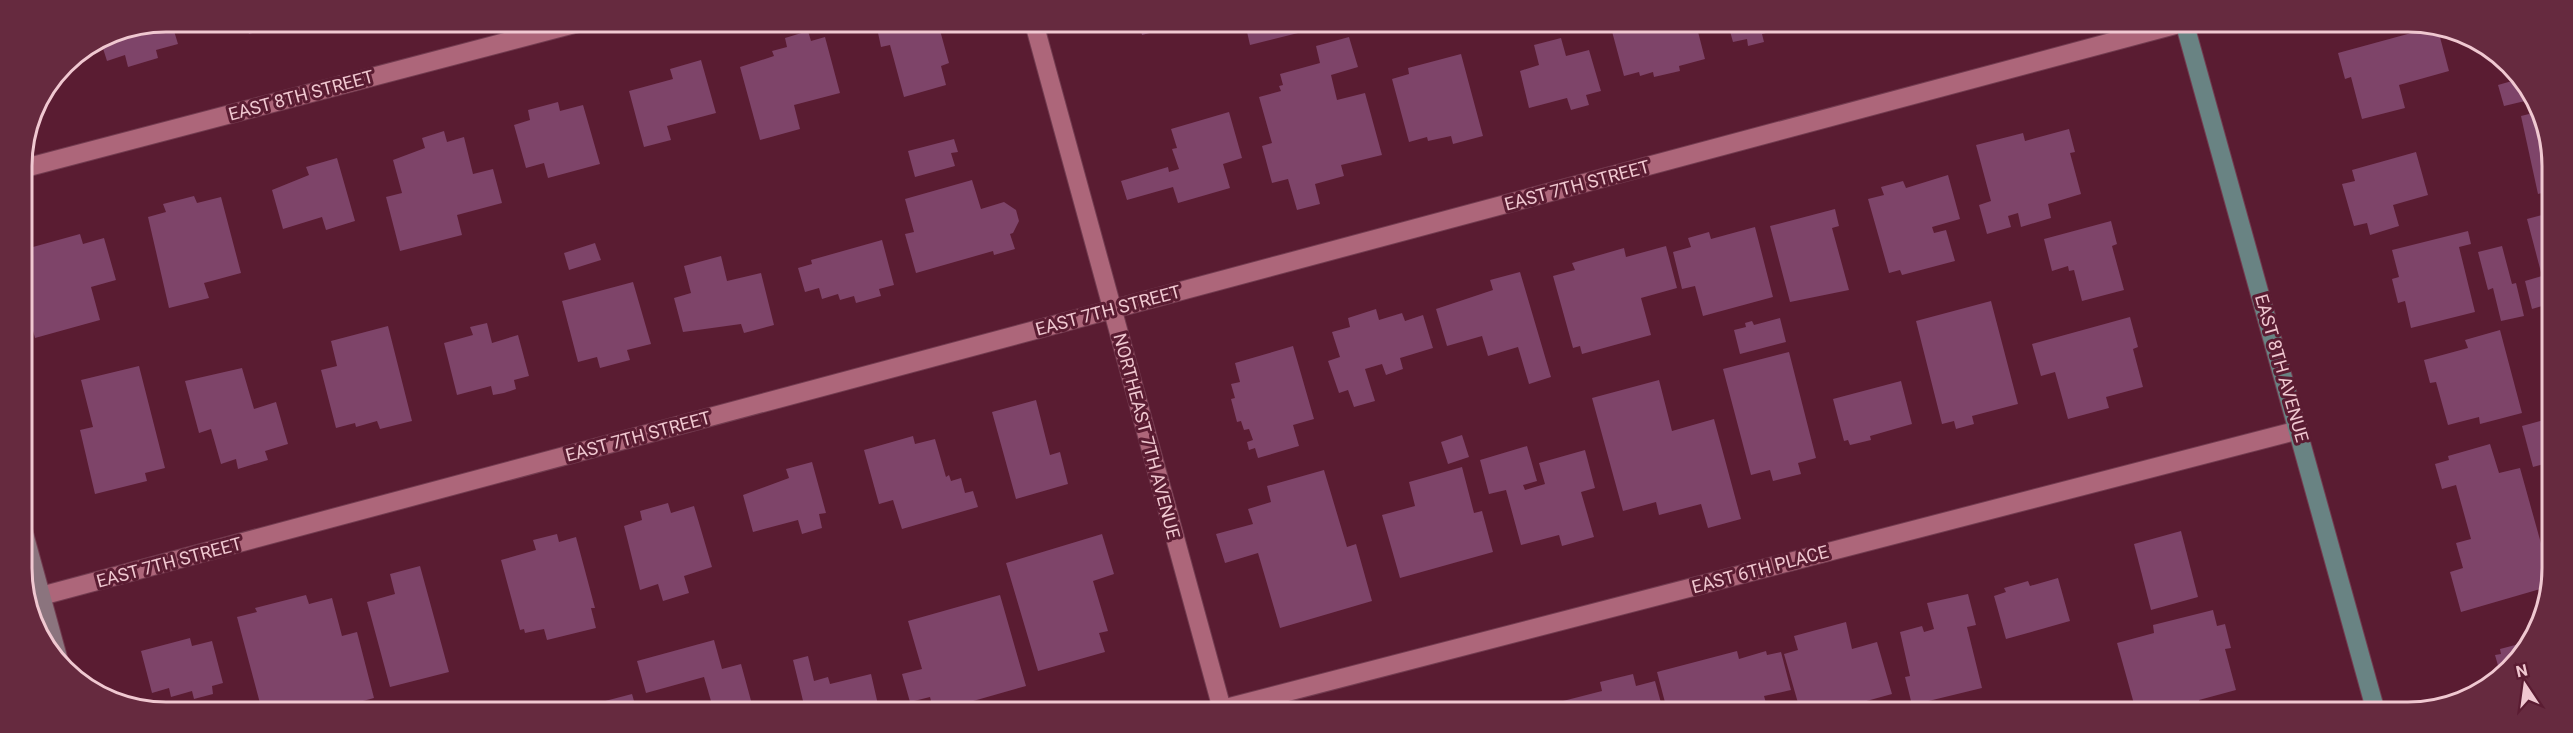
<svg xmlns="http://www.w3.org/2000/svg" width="2573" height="733" font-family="Roboto,sans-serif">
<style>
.building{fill:#7e4469}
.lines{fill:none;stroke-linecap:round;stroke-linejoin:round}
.street-casing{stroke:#733c50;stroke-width:20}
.secondary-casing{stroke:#733c50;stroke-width:20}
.primary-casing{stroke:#733c50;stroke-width:20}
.street{stroke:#ad667a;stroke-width:18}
.secondary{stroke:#8b747e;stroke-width:18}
.primary{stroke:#698383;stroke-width:18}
.labels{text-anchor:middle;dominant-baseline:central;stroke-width:6;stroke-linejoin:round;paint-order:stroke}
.street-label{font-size:18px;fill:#f0c8d1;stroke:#5a1c32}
.rim{fill:none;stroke:#f0c8d1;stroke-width:3}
</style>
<rect width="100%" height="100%" fill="#5a1c32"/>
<!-- building -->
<g class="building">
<polygon points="166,21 171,21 178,44 156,50 158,58 128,67 125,55 107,61 100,39 111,32"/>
<polygon points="207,21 240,21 240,22 210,31"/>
<polygon points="245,21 292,21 292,22 249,34"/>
<polygon points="898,23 938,23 949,63 941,66 946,85 904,97 890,45 881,47 877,28"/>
<polygon points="1139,23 1184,23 1184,24 1142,35"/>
<polygon points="1245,23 1316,23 1318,28 1250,45"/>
<polygon points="1610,24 1696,24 1705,59 1679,66 1680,71 1654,77 1653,72 1640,76 1639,72 1624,76"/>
<polygon points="1728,24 1798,24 1798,25 1762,34 1764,42 1748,46 1747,39 1733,42"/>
<polygon points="1834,25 1856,25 1835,31"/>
<polygon points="2437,26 2449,71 2399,85 2405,108 2362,119 2351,77 2345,79 2338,53"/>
<polygon points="808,31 811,41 825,37 840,93 794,105 800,129 760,140 740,67 774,56 772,51 787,47 785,38"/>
<polygon points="1349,37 1358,67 1331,75 1337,100 1365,93 1382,155 1341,165 1344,176 1315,184 1320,204 1297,210 1288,179 1272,183 1262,146 1272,143 1259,97 1281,91 1279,86 1283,85 1280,74 1320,63 1316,46"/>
<polygon points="1561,38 1566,56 1589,50 1601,91 1586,95 1589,105 1571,110 1567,98 1529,108 1520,71 1539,65 1534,45"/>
<polygon points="1461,54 1483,136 1453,144 1451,136 1428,141 1427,137 1409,142 1392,79 1409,74 1408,68"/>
<polygon points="701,60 716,113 667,126 671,140 644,147 629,91 673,79 670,69"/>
<polygon points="2519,79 2525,101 2504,106 2498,85"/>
<polygon points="558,102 560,111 583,105 600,164 548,178 544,163 526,168 514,125 530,120 528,110"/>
<polygon points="1229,112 1242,158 1223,164 1230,188 1178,203 1173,187 1127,200 1121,181 1168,167 1169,172 1179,169 1172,149 1177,148 1171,129"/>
<polygon points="2537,112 2549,138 2549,191 2538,194 2521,116"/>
<polygon points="2069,129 2075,152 2070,153 2081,194 2048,204 2051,218 2021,227 2018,213 2008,216 2011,227 1987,234 1979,205 1991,201 1976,145 2023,133 2025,141"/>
<polygon points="444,131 447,142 464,137 473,174 493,169 502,203 457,215 462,235 400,251 386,197 402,193 393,160 425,148 422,138"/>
<polygon points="954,139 958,152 951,153 955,166 915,177 908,151"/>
<polygon points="2416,152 2428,195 2393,205 2399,226 2370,235 2367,223 2354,226 2342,184 2355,181 2352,170"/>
<polygon points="337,158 355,221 326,230 322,217 283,229 272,190 309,175 306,167"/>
<polygon points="1948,175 1960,219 1932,227 1934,233 1946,230 1955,261 1902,275 1900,270 1889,273 1868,199 1884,195 1881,187 1903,181 1906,188"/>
<polygon points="972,180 981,209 1004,202 1016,210 1019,221 1013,233 1010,234 1015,249 994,255 993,251 916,273 905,234 914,232 905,199"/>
<polygon points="194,196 197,203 221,197 241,273 204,283 209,298 169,308 148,217 166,212 163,204"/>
<polygon points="1835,209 1839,226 1832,228 1849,290 1790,302 1770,226"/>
<polygon points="2549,213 2549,293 2545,294 2548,304 2532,309 2525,281 2542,276 2527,219"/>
<polygon points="2111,221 2117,244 2112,246 2124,290 2082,301 2074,270 2069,271 2068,266 2052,271 2044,239"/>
<polygon points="1755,227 1773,297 1703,316 1695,286 1682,289 1673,252 1691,247 1688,238 1709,232 1711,239"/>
<polygon points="2468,231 2471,244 2459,247 2475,312 2411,328 2405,301 2398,303 2392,279 2399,277 2392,250"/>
<polygon points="80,234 83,244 104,238 116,280 91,287 100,320 35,338 22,291 22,250"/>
<polygon points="882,240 894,285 879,289 881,296 856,303 854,296 840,300 838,294 822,299 819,288 805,292 798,268 812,264 811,260"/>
<polygon points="595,243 601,260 569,270 564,253"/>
<polygon points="1666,246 1677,288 1641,298 1651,335 1582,354 1580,346 1573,348 1553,276 1575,270 1572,263 1624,248 1626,257"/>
<polygon points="2502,246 2512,284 2516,283 2524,316 2501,321 2493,288 2488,290 2478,252"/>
<polygon points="721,256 727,281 761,273 774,325 744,333 741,324 683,332 674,298 691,293 684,266"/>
<polygon points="1520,272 1551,377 1529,384 1518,347 1488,356 1482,336 1447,346 1436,309 1493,290 1490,280"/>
<polygon points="633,282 651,344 627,350 630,360 600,368 597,357 578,362 562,301"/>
<polygon points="1991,301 2018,404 1972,416 1974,424 1956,429 1954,421 1942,424 1916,321"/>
<polygon points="1376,309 1379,320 1402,313 1405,321 1423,315 1433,348 1400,358 1403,369 1386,375 1382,364 1365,369 1375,401 1354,407 1348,390 1339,393 1328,361 1340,357 1332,332 1350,327 1348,318"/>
<polygon points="2130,317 2138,347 2133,349 2143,387 2106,397 2109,408 2068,419 2055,372 2041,376 2032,344"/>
<polygon points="1780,318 1786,342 1740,354 1734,330 1746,327 1745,323 1752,321 1754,325"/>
<polygon points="487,323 492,343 518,335 529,376 514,380 516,389 504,393 493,395 491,386 457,395 444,343 473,335 470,327"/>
<polygon points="388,326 412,421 380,429 377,421 356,427 355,423 336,428 321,370 337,366 331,341"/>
<polygon points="2500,330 2522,413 2480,424 2479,417 2448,425 2436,382 2430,383 2424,360 2468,348 2465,340"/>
<polygon points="1293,346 1314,419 1293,425 1299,446 1258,458 1255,448 1249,450 1247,442 1253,440 1249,429 1244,430 1241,421 1237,422 1231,399 1235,398 1231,384 1240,382 1235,363"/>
<polygon points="1789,352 1816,458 1798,463 1801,474 1773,481 1770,470 1751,475 1723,369"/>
<polygon points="139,366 165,468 145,473 147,481 95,494 80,430 93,427 81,380"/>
<polygon points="242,368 254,409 276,402 288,444 265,451 268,460 238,469 236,459 221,464 211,429 199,433 185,381"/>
<polygon points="1659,380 1672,431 1714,419 1741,519 1708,528 1701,504 1659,515 1656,502 1623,511 1592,398"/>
<polygon points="1901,381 1912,424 1870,436 1871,440 1850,445 1848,440 1844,441 1833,399"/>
<polygon points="1036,400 1050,455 1060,452 1068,484 1016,499 992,412"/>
<polygon points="2548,419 2548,463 2533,467 2522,426"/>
<polygon points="1462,435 1469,457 1448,464 1441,442"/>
<polygon points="913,436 915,444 935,439 946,477 949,475 951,481 961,478 965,493 973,491 978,507 902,529 893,500 879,504 864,450"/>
<polygon points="2490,444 2499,473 2520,468 2547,565 2547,587 2461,612 2450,572 2463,568 2456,543 2471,539 2456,485 2442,489 2435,464 2449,460 2448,456"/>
<polygon points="1527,446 1537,481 1523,485 1525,490 1545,484 1539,463 1585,450 1595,488 1581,492 1594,537 1562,546 1559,535 1521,545 1506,490 1489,494 1480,460"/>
<polygon points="812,462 826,513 819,514 822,528 802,534 798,520 753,532 743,495 789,478 786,469"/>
<polygon points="1462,467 1474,513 1482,511 1493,552 1400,578 1382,515 1415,506 1409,482"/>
<polygon points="1324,470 1347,547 1356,544 1372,601 1280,628 1258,553 1225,563 1216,534 1253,524 1248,509 1271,502 1267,486"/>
<polygon points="668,503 671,513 694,506 712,567 684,576 689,593 663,601 658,584 640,590 624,526 642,520 640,511"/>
<polygon points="2181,531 2198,597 2151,610 2134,544"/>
<polygon points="557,534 559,542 576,537 595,608 591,608 596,628 547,640 544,629 525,633 524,629 520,630 501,560 536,550 533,540"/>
<polygon points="1102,534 1114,574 1093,581 1108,631 1099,633 1105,652 1038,671 1006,563"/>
<polygon points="420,566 449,672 390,687 367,602 395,594 390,574"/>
<polygon points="2058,578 2070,621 2006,639 1994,596 2006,592 2004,588 2028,581 2030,586"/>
<polygon points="1968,594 1976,625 1967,627 1982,688 1912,705 1905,677 1910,676 1900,632 1922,626 1924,632 1934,629 1927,603"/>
<polygon points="306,595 309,604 332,598 342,636 357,632 374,698 337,708 261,707 237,617 257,612 255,608"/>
<polygon points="1000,595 1026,686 945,709 933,709 930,697 910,702 902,674 922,669 908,621"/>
<polygon points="2213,610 2217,626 2225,624 2231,648 2225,649 2236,690 2199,700 2201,709 2191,711 2136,711 2117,643 2154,633 2153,625"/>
<polygon points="1846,622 1852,649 1877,642 1892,694 1830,711 1800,710 1784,654 1798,650 1794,636"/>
<polygon points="190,638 192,646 212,641 223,683 212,686 213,694 194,699 192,691 171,697 169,688 152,693 141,651"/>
<polygon points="714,640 722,669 741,664 753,708 713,708 704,677 646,693 637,661"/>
<polygon points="2523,643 2503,675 2501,676 2495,655 2501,654 2500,649"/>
<polygon points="1737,651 1739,659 1766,651 1767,655 1781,652 1791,690 1764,696 1768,710 1667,710 1657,672"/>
<polygon points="808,656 814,681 828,677 830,684 871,674 879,709 805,709 793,660"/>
<polygon points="1633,674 1636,686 1655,681 1663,710 1566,710 1563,701 1602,691 1600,682"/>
<polygon points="632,694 636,708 582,708 582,707"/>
<polygon points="2100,702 2102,711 2065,711 2065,710"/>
</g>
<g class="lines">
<defs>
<g id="street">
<polyline points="1034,23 1222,709"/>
<polyline points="21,169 582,22"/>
<polyline points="41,596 2175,25"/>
<polyline points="1222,709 2299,430"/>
</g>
<polyline id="secondary" points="23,530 60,665"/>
<polyline id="primary" points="2185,25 2376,712"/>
</defs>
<!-- street casing -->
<use href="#street" class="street-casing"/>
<!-- secondary casing -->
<use href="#secondary" class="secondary-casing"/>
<!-- primary casing -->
<use href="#primary" class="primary-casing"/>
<!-- street -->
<use href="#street" class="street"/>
<!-- secondary -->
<use href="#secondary" class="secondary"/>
<!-- primary -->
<use href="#primary" class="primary"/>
</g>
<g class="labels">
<!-- street labels -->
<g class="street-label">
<text transform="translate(301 95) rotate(-15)">EAST 8TH STREET</text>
<text transform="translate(1577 185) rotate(-15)">EAST 7TH STREET</text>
<text transform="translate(1108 310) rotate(-15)">EAST 7TH STREET</text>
<text transform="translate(2282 368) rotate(74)">EAST 8TH AVENUE</text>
<text transform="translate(638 436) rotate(-15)">EAST 7TH STREET</text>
<text transform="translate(1147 436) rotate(75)">NORTHEAST 7TH AVENUE</text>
<text transform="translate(169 562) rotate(-15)">EAST 7TH STREET</text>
<text transform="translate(1760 569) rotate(-15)">EAST 6TH PLACE</text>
</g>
</g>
<!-- crop -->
<path d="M0 0H2573V733H0ZM166 32H2408A134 134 0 0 1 2542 166V568A134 134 0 0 1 2408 702H166A134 134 0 0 1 32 568V166A134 134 0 0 1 166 32Z" fill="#662a3f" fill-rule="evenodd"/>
<path class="rim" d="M166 32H2408A134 134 0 0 1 2542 166V568A134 134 0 0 1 2408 702H166A134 134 0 0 1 32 568V166A134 134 0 0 1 166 32Z"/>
<!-- north arrow -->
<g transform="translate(2525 685) rotate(347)" stroke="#5a1c32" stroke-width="4.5" paint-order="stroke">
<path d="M0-4.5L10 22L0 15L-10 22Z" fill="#f0c8d1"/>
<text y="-9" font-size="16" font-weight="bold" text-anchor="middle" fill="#f0c8d1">N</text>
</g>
</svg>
